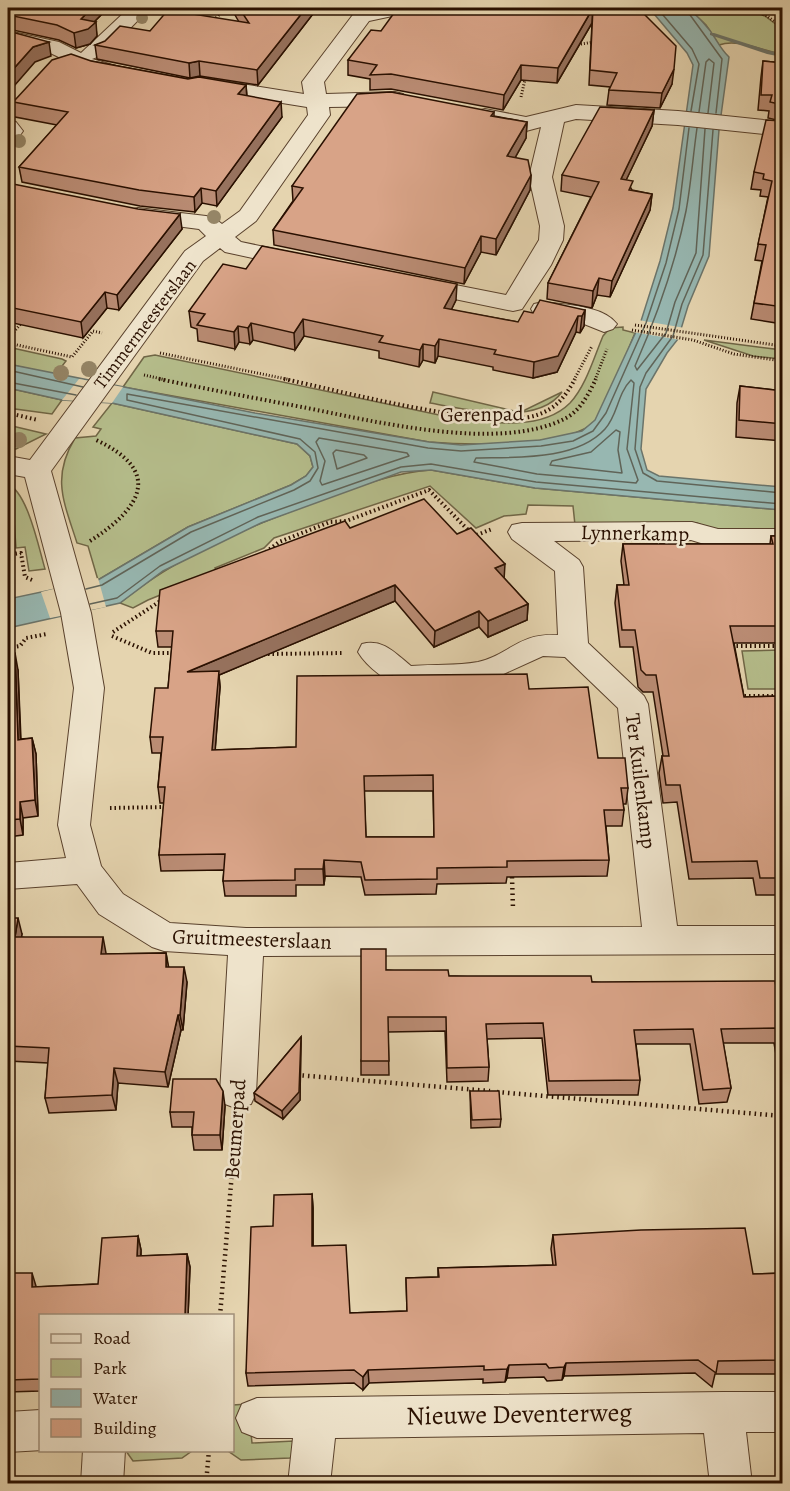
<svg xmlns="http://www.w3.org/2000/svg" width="790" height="1491" font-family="Alegreya,serif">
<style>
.green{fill:#b5bd8b;stroke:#706646;stroke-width:1.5}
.water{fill:#97b7b1;stroke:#6b746a;stroke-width:1.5}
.pier{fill:#e5d4af}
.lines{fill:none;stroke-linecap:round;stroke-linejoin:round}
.shore{stroke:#606458;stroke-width:1.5}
.stream{fill:#6b746a;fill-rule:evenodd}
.street-casing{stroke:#59412c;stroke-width:2}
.path-far2{stroke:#2a1000;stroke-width:3;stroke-dasharray:1 2;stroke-linecap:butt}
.path-far1{stroke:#2a1000;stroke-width:4;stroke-dasharray:1.5 3;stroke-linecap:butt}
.path{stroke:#2a1000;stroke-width:4.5;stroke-dasharray:1.5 4;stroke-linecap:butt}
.street{fill:#eee3cb;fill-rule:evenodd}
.tree{fill:#958566}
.wall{fill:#ba8c74;stroke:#2a1000;stroke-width:1.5;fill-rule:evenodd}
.shaded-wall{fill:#97725e;stroke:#2a1000;stroke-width:1.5}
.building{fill:#d8a387;stroke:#2a1000;stroke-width:1.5;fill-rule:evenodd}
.labels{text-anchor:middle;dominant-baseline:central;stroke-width:5;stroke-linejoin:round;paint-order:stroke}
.far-street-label{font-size:18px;fill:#2a1000;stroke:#eee3cb}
.street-label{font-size:21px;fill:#2a1000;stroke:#eee3cb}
.near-street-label{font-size:26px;fill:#2a1000;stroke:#eee3cb}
</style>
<rect width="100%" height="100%" fill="#e5d4af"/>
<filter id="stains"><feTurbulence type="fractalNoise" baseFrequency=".00333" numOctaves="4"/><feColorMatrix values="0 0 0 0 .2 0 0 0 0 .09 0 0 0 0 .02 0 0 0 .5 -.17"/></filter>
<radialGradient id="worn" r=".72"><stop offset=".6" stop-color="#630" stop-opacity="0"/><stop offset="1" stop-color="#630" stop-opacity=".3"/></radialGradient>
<!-- green -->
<g class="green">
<path d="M688 8H742L765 16 782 29V54C762 51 738 38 719 45L706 25Z"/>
<path d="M623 327V330L635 333C625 356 610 402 595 421 571 448 464 445 429 442L123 387 144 357 155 355 444 416C482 421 539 434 570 403 586 386 594 357 603 336L610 328Z"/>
<polygon points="704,340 782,350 782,359 753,356"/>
<polygon points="8,347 62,359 66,361 55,375 8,364"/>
<polygon points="8,388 62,400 52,414 8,408"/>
<path d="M433 392 514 411 525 410 562 392C537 427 465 409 430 403Z"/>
<path d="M112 403 297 444 310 456 313 467 306 476 291 485 188 527 98 580 88 546 77 543C64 502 51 478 75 438L96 436 101 429 93 427Z"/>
<polygon points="8,425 46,434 16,449 8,449"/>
<path d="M431 470 535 488 782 510V532H718L697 523 575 525 573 506 528 505 526 514 504 516 476 528 430 486 274 538 264 548 215 568 217 572 148 600 133 608 120 603C176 556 248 527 316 502 354 488 390 473 431 470Z"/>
<path d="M8 484C28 493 39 549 45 569L29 571 25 547 16 548 14 520 8 518Z"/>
<polygon points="782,650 782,689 748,689 742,651"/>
<polygon points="248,1404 252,1443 294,1441 295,1453 290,1458 241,1460 228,1451 232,1450 233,1405"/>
<polygon points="126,1451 126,1450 192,1451 182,1458 133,1461"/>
</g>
<!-- water -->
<path class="water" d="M649 8H688C698 17 708 26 715 38 720 46 722 50 729 57L719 130 709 256 688 306 678 339 667 353 646 389 641 449 647 470 659 476 782 487V510L535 488 431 470 401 472 261 523 163 571 120 603 8 628V599L98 580 188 527 291 485 306 476 313 467 310 456 297 444 112 403 62 400 8 388V364L255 413 429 442 461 445 540 440 582 431 595 420 641 321 660 261 673 208 693 65 687 53Z"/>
<!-- pier -->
<g class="pier">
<polygon points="638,320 685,328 681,340 632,332"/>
<polygon points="79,379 123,387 112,403 62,400"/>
<polygon points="98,578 106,607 50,618 41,592"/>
</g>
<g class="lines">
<!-- shore -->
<g class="shore">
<polyline points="657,8 692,49 699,64 691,111"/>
<polyline points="685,8 722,59 716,113"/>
<polyline points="699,112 706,62 709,59 714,63 708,113"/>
<path d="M697 128C693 156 691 184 686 211 675 265 657 316 635 366L637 370 666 333 675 302 696 253 705 129"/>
<polyline points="713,130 703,255 682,304 673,336 646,373 640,387 635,449 643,473 657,481 782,493"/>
<polyline points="8,370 83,387"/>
<path d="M631 380 634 383 627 449 638 480 636 483 537 474 474 462 476 458C515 457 576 461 605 429 618 415 617 394 631 380Z"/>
<polyline points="8,382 76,395"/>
<polygon points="616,430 620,432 618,450 622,473 550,465 552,461 591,452"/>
<polygon points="319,438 407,453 409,456 322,485 320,481 325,461 316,442"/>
<polygon points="336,450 364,455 367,458 337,469 333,453"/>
<polyline points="86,589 102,585 191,532 294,490 310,481 318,468 315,452 300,439 127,400 127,394 428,448 461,451 541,446 573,441 593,431 606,413 646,323 666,263 679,209 689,128"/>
<polyline points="90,604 117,598 160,566 258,517 401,467 431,464 536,482 782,504"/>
</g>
<!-- stream -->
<polygon class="stream" points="710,33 714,33 770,51 782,53 782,57 767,54 710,35"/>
<defs>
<g id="street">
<path d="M129 8H150L105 54 92 59 116 66 119 71 116 76C89 82 69 59 45 51 33 47 20 46 8 43V31L59 42 81 53Z"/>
<path d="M374 8H414L411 12 369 21 324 82 326 94 395 92 403 94 406 99 403 104 395 106 329 107 330 115 256 221 235 237 241 242 308 256 311 261 308 266 299 268 225 252 220 248 203 261 51 471 91 613 104 688 90 825 101 866 123 894 170 923 246 928 642 927 618 708 565 657 543 656 484 683 405 688C388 683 367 667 358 652L362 644C383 638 396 654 411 666 433 664 457 666 478 662 510 655 517 633 558 635L555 571 512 539 508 532 512 525 522 523 692 522 718 529H782V547L717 548 691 540 554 541 579 560 583 567 588 643 644 696 648 704 677 926H782V954L263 956 256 1093 251 1104 238 1109 225 1104 220 1093 228 955 164 951 152 947 99 914 77 884 8 889V863L66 858 58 825 74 688 61 613 25 477 8 474V456L30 460 185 251 206 236 199 229 130 220 126 215 130 210 138 208 206 216 214 218 222 224 240 211 308 115 307 107 196 89 193 84 196 79 204 78 304 94 302 82 355 12Z"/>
<polygon points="576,105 678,111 782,122 782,136 678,125 576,119 564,122 552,177 564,226 563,240 551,265 522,309 513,311 406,289 403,284 406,279 415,277 506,295 539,240 540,226 529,177 541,127 526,131 477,121 474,116 477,111 485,109 526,117"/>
<polygon points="8,120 16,122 23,131 16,141 8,143"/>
<path d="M543 302C564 305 603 305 617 324L613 329 604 332 579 322 534 314 531 309 534 304Z"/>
<polygon points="723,1392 775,1392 782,1395 782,1429 775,1432 746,1432 752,1484 710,1484 704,1433 335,1438 330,1484 288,1484 293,1438 257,1438 242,1432 236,1418 242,1404 257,1398"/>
<polygon points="40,1410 40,1450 43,1450 8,1452 8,1412"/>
<polygon points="83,1450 125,1450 123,1484 81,1484"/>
</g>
</defs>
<!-- street casing -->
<use href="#street" class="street-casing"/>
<!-- path-far2 -->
<g class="path-far2">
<polyline points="213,8 224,9"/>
<polyline points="746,8 767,16 782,27"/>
<polyline points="214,20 226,8"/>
<polyline points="575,45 594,42"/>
<polyline points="521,97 526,75"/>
<polyline points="635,325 782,346"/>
<polyline points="632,330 693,340 734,354 782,361"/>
<polyline points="8,339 23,321"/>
<polyline points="8,343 72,357 93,331 102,333"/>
<polyline points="160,353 291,380"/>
<polyline points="144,375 166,380"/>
<polyline points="574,380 592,346"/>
<polyline points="595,380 607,349"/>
</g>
<!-- path-far1 -->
<g class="path-far1">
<path d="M159 379C207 389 254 398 302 407 373 421 500 453 566 418 581 410 589 393 596 379"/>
<path d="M284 379C338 390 489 431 537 415 557 408 565 397 575 379"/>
<polyline points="8,413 38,420"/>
<polyline points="8,520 14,554 21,553 25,577 32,580"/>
<path d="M90 541C142 508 163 471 96 440"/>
<polyline points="266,552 279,542 330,522 346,521 429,490 474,536 492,529"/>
<polyline points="113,632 162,600"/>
<polyline points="112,636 152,653 173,653"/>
<polyline points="732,646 782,646"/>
<polyline points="8,648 20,646 26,638 47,634"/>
<polyline points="268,654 344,653"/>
<polyline points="740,696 782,696"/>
<polyline points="110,808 166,807"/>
</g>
<!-- path -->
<g class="path">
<polyline points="512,877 513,909"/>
<polyline points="297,1075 490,1091"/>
<polyline points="497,1092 782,1116"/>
<polyline points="220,1316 236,1124"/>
<polyline points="206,1484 209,1450"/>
</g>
<!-- street -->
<use href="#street" class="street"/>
</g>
<!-- trees -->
<g class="tree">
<circle cx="142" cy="18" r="6"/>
<circle cx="19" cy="141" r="7"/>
<circle cx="214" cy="217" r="7"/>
<circle cx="89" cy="369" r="8"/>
<circle cx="61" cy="373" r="8"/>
<circle cx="19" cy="440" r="8"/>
</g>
<!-- wall -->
<g class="wall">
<polygon points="8,8 102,8 103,13 95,21 97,36 90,44 76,48 59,40 8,29"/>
<polygon points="231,8 316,8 316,10 258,85 200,76 190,78 97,59 95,45 150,31 239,22"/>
<polygon points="638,8 672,84 660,108 607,105 609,90 610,87 589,85 592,23 557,83 521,80 503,110 391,89 370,90 370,79 348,75 348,60 381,31"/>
<polygon points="91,61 188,79 246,85 247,96 282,117 217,206 202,203 195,212 140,206 22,182 19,167 57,125 10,116 8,101 15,100"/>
<polygon points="763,61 783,63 783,324 751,319 762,261 755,260 768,197 760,196 761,190 751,189 754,172 781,121 768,118 769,111 758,110 761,77"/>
<polygon points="654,110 652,126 626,180 632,190 652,194 650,210 610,297 597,295 592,308 547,299 548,283 591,197 561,191 562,175"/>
<polygon points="494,112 494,116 527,122 526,138 515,158 531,175 530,190 496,255 481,252 464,284 274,245 273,230 293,201 292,186"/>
<polygon points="8,183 182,229 119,310 107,308 83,338 8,322"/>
<polygon points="246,269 456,300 451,310 518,322 533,313 585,310 584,326 580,333 576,332 557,372 533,378 493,370 493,367 438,356 435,363 423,360 419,367 379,358 379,351 304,336 295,350 253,340 250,344 239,342 235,349 198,341 197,329 191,327 189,311"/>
<polygon points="740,386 783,391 783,441 736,437 737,403"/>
<path d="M350 528 457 534 504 578 528 604 527 620 488 637 479 627 434 647 395 601 219 675 220 687 215 750 296 747 529 689 628 788 626 804H623L624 810 622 826H606L609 860 607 876 507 877 506 883 437 884 436 894 365 895 361 877 325 876 324 885H296V896H225L223 881 224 870 161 871 159 855 164 803H160L158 787 161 753H152L150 737 168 688 172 647H158L156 631ZM364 791H433L434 837H366Z"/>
<polygon points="771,536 783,536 783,643 734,643 744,697 783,696 783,895 756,895 753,878 689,879 677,802 663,803 659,773 662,756 663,756 653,692 643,692 638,687 633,647 620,647 615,603 617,585 624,585 621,561 623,544 770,544"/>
<polygon points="8,654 18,670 21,739 32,738 36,754 38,816 23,818 23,835 8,837"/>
<polygon points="8,918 22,934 21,937 106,954 166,953 168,967 187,982 183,1030 181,1030 168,1087 118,1083 116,1110 49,1113 45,1098 48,1063 8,1061"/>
<polygon points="386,970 449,976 592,982 783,997 783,1094 774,1043 723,1043 731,1088 727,1102 699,1104 690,1044 636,1044 640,1080 638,1095 548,1095 542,1038 487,1039 489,1067 488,1081 447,1082 445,1031 388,1032 389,1075 361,1075 361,1061"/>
<polygon points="301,1037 300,1100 283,1119 255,1101 254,1093"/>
<polygon points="470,1091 501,1119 500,1127 471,1128"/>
<polygon points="225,1106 222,1150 194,1150 192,1135 192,1127 172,1127 170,1112"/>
<polygon points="312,1194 313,1208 313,1246 350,1313 407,1311 406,1278 438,1277 438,1268 553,1265 551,1249 553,1235 753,1274 783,1273 783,1374 715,1374 712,1387 695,1373 564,1376 562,1380 547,1381 544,1377 507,1378 505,1382 483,1383 483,1379 369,1383 363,1390 354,1383 248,1386 246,1373 273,1226"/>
<polygon points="138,1236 141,1250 141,1256 187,1254 190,1267 188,1316 40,1316 40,1391 8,1392 8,1273 36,1287 98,1284"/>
</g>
<!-- shaded-wall -->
<g class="shaded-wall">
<polygon points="92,8 102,8 103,13 87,29 96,22 97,36 90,44 76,48 74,33 81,19"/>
<polygon points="306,8 316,8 316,10 258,85 257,70"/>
<polygon points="593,8 592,23 557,83 558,68"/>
<polygon points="49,42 51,56 35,62 8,93 8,75 33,47"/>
<polygon points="199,61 200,76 190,78 189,63"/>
<polygon points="521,65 521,80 503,110 504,95"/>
<polygon points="674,69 672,84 660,108 662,93"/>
<polygon points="246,85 247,100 238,94"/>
<polygon points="281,102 282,117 217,206 216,191"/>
<polygon points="654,110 652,126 619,195 621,179"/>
<polygon points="527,122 526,138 507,172 507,156"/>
<polygon points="531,175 530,190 496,255 496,239"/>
<polygon points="201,188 202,203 195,212 194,197"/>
<polygon points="652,194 650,210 610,297 612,281"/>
<polygon points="180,214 182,229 119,310 117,295"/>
<polygon points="481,236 481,252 464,284 465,268"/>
<polygon points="599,278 597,295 592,308 593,291"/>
<polygon points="457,284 456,300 444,325 444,308"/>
<polygon points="105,292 107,308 83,338 81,322"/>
<polygon points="585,310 584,326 580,333 582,316"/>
<polygon points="578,316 576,332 557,372 533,378 534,362"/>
<polygon points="303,319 304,336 295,350 294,333"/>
<polygon points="251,323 253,340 250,344 248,328"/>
<polygon points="238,326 239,342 235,349 234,332"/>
<polygon points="439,339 438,356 435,363 435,346"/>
<polygon points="423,344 423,360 419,367 420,350"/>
<polygon points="505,564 504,580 495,568"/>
<polygon points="395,585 395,601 219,675 220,687 214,766 187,672"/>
<polygon points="528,604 527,620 488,637 488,621"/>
<polygon points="479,611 479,627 434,647 435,631"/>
<polygon points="15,653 18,670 21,756 18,740"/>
<polygon points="32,738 36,754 38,816 35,800"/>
<polygon points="20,802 23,818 23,835 20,819"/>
<polygon points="324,860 325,876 324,885 323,869"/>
<polygon points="18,918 22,934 19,953 15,937"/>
<polygon points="103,937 106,953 104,969 101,954"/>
<polygon points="166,953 169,969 166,967"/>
<polygon points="184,967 187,982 183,1030 180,1015"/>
<polygon points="178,1015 181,1030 168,1087 165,1072"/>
<polygon points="301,1037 300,1100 283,1119 282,1111"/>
<polygon points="114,1068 118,1083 116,1110 112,1095"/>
<polygon points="223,1091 225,1106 222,1150 220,1135"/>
<polygon points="312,1194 313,1208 313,1260 312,1246"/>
<polygon points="138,1236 141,1250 140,1269 137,1256"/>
<polygon points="187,1254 190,1267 188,1316 185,1316"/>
<polygon points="32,1273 36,1286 36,1300 32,1287"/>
<polygon points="566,1363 564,1376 562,1380 564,1367"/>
<polygon points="509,1365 507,1378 505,1382 507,1369"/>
<polygon points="368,1370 369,1383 363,1390 363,1377"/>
</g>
<!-- building -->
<g class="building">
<polygon points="8,8 92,8 81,19 96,22 88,29 74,33 57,25 8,15"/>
<polygon points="239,8 306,8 257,70 199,61 189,63 95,45 105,41 120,26 150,31 168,10 249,23"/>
<polygon points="427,8 638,8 676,46 674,69 662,93 609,90 617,73 590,70 593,8 558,68 521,65 504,95 391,74 370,75 377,65 348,60 371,30 381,31 394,13"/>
<polygon points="8,31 49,42 33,47 8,75"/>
<polygon points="71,54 91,61 188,79 199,77 246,85 238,94 281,102 216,191 201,188 194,197 139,190 19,167 68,112 8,101 15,100 52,60"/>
<polygon points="763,61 783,63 783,105 770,102 772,95 761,95"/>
<polygon points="391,92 494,112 491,116 527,122 507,156 528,160 531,175 496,239 481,236 465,268 273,230 303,188 292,186 357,94"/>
<polygon points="600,107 654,110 621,179 633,181 629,190 652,194 612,281 599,278 593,291 548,283 599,182 562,175"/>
<polygon points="766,120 783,121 783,307 754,303 766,245 758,244 772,181 763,179 764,174 754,172"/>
<polygon points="8,183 138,209 180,214 117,295 105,292 81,322 8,307"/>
<polygon points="262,246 457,284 444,308 518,322 524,311 533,313 540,300 585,310 582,316 578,316 558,356 534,362 494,354 496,350 439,339 435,346 423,344 420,350 379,342 383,336 303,319 294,333 251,323 248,328 238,326 234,332 197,325 205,314 189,311 223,264 246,269"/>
<polygon points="740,386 783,391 783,424 739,420"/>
<path d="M424 499 457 534 471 528 505 564 495 568 528 604 488 621 479 611 435 631 395 585 187 672 219 671 212 750 296 747 297 676 527 674 529 689 588 687 598 758H625L628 788H621L624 810H604L609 860 507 861V867L437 868V879L365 880 361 862 324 860 323 869H295V880L223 881 225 854 159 855 165 787H158L163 737H150L155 688H168L173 631H156L160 590 345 521 350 528ZM433 775 434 837H366L364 776Z"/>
<polygon points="771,536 783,536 783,626 730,626 744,697 783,696 783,878 760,878 757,861 692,862 680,785 666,785 662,756 669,756 656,675 646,675 641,670 635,630 622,630 617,585 629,585 623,544 773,544"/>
<polygon points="15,653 18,740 32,738 35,800 20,802 20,819 8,820 8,654"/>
<polygon points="8,918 18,918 15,937 103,937 101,954 166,953 166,967 184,967 180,1015 178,1015 165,1072 114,1068 112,1095 45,1098 49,1048 8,1046 8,973 9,964 8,964"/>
<polygon points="361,949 386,949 386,970 448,970 449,976 591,976 592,982 775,981 778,997 783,997 783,1056 778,1028 721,1029 731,1088 703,1090 693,1029 634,1030 640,1080 549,1081 543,1023 486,1024 489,1067 447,1068 446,1017 388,1017 389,1061 361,1061"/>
<polygon points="301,1037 299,1092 282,1111 254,1093"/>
<polygon points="173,1079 216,1079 223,1091 220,1135 192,1135 194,1112 170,1112"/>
<polygon points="470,1091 499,1091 501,1119 472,1120"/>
<polygon points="312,1194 312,1246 346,1245 350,1313 407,1311 406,1278 439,1277 438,1268 556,1265 553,1235 641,1230 745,1228 753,1274 783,1273 783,1360 718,1361 716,1373 698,1360 566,1363 564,1367 549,1368 546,1364 509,1365 507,1369 484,1370 484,1366 368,1370 363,1377 354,1370 246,1373 251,1227 273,1226 274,1195"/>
<polygon points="138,1236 137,1256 187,1254 185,1316 40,1316 40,1379 8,1380 8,1273 32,1273 32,1287 98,1284 102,1238"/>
</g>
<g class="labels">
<!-- far-street labels -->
<g class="far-street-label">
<text transform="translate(145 324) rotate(-53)">Timmermeesterslaan</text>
</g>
<!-- street labels -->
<g class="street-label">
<text transform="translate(482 414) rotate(-1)">Gerenpad</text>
<text transform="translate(635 533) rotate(1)">Lynnerkamp</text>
<text transform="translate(641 781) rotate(83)">Ter Kuilenkamp</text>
<text transform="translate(252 939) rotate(2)">Gruitmeesterslaan</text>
<text transform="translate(235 1129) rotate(-86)">Beumerpad</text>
</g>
<!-- near-street labels -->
<g class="near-street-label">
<text transform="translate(519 1414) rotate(-1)">Nieuwe Deventerweg</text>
</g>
</g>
<!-- margin -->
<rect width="790" height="1491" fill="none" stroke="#e5d4af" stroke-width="30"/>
<rect x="9" y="9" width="772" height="1473" fill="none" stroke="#2a1000" stroke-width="3"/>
<rect x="15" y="15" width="760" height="1461" fill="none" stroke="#2a1000" stroke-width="1.5"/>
<!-- legend -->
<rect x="39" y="1314" width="195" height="138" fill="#eee3cb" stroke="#a08f7a" stroke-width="1.5"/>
<rect x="51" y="1334" width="30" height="9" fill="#eee3cb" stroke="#a08f7a" stroke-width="1.5"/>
<text x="93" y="1344" font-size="18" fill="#2a1000">Road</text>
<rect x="51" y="1359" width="30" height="18" fill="#b5bd8b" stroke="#a08f7a" stroke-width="1.5"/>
<text x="93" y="1374" font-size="18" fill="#2a1000">Park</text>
<rect x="51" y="1389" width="30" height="18" fill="#97b7b1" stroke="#a08f7a" stroke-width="1.5"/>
<text x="93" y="1404" font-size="18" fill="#2a1000">Water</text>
<rect x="51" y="1419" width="30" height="18" fill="#d8a387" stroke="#a08f7a" stroke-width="1.5"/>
<text x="93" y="1434" font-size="18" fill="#2a1000">Building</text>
<rect width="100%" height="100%" filter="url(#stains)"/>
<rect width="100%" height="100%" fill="url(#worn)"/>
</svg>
